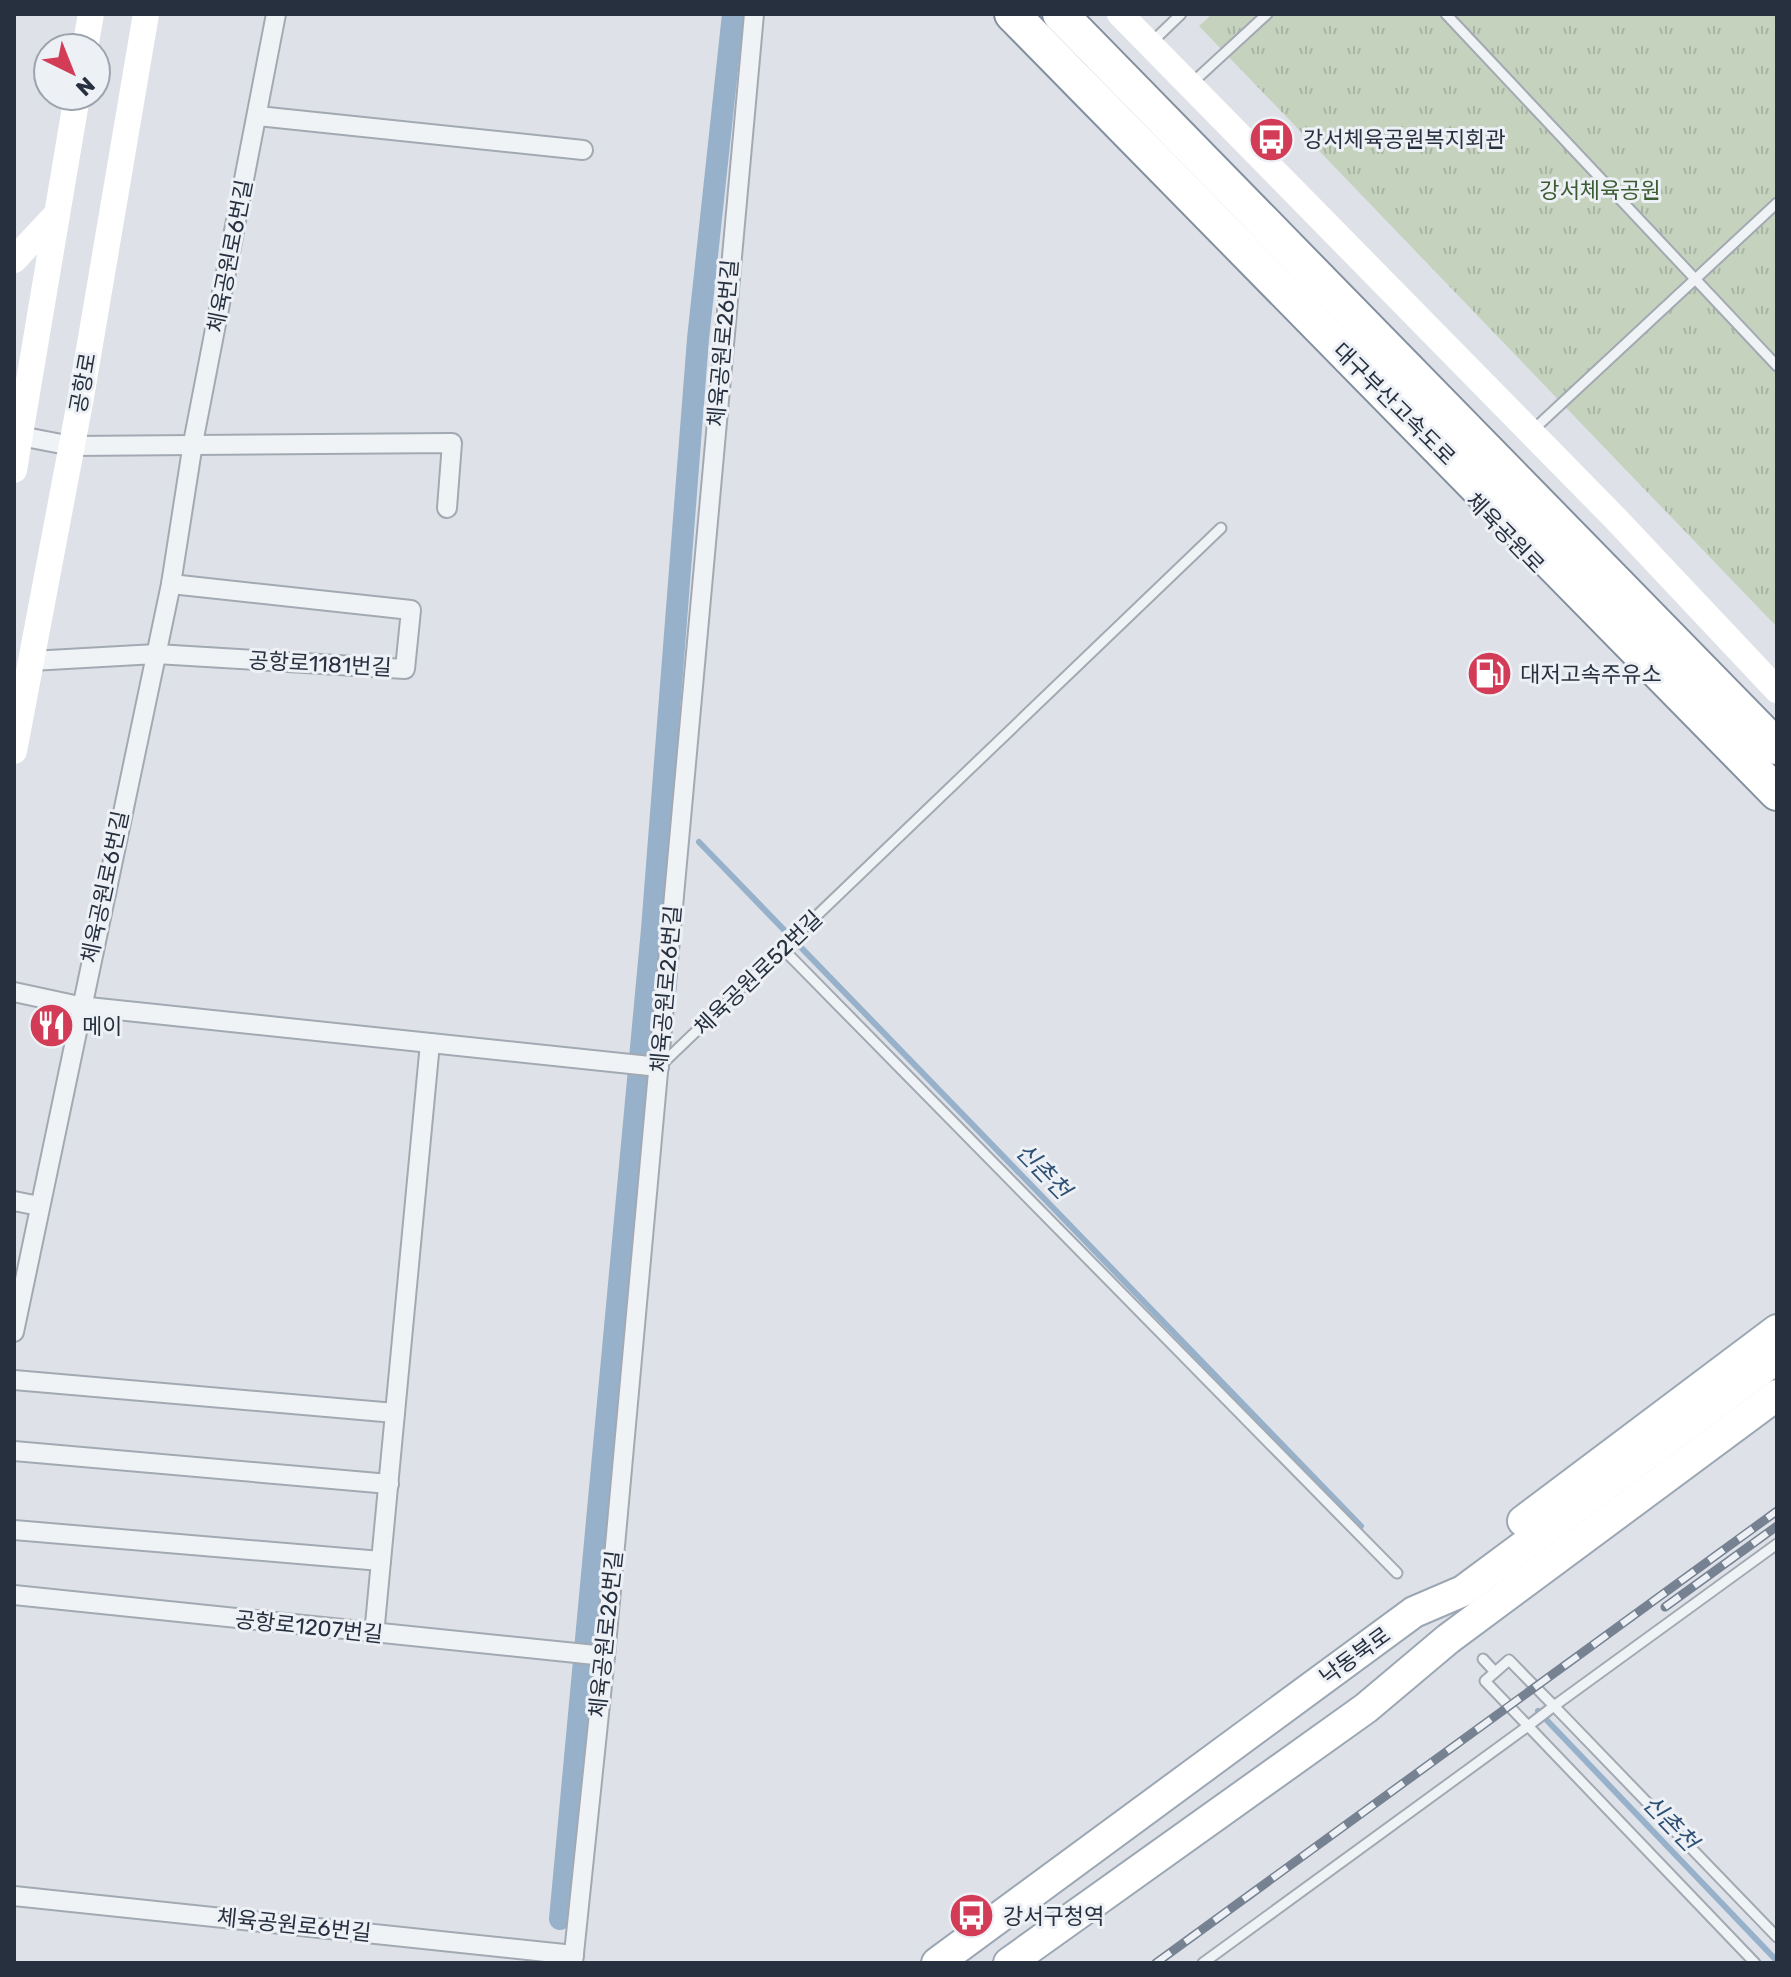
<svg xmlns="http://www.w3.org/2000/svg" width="1791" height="1977" font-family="Rubik,'Noto Sans KR',sans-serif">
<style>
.grass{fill:url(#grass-tufts)}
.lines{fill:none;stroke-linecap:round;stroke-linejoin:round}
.stream{stroke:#97b1ca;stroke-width:6}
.canal{stroke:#97b1ca;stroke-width:22}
.lane-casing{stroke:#a3a9b2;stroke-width:13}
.street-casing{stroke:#a3a9b2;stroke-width:22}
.primary-casing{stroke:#9ca7b4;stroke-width:34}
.highway-casing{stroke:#84909f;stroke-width:38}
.lane{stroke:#f0f3f6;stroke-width:9}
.street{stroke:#f0f3f6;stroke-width:18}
.secondary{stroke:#fff;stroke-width:26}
.primary{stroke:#fff;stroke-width:30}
.highway{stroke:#fff;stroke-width:34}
.rail-casing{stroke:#768292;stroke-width:9}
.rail{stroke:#edf1f6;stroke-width:6;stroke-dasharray:18;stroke-linecap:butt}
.labels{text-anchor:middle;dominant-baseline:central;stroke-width:6;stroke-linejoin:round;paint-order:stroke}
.poi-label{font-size:22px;fill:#26303f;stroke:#edf1f6;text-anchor:start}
.park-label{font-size:22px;fill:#3c5c33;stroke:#edf1f6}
.street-label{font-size:22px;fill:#26303f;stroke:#edf1f6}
.water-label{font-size:24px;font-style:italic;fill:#2f5075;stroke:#edf1f6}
</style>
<defs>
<pattern id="grass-tufts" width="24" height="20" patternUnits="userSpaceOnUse" patternTransform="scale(2)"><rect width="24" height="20" fill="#c4d2be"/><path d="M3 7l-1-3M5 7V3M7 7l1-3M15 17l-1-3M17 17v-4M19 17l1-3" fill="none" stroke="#a8b5a4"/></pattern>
</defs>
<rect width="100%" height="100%" fill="#dee2e8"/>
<!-- grass -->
<polygon class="grass" points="1212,14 1777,14 1777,627 1199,26"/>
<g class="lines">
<!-- stream -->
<g class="stream">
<polyline points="661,803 672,814"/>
<polyline points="699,842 1361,1526"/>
<polyline points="1538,1711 1777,1961"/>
</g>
<!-- canal -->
<polyline class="canal" points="560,1919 652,929 698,339 733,14"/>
<defs>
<g id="lane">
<polyline points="1446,14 1777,366"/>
<polyline points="1152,42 1181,14"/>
<polyline points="1192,83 1267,14"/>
<polyline points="1533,430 1777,203"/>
<polyline points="783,949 1397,1573"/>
<polyline points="662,1064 1221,528"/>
<polyline points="1777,1544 1554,1706 1777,1937"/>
<polyline points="1483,1659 1495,1672"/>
<polyline points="1203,1963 1528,1726 1554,1706 1509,1660 1485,1681 1755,1963"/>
</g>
<g id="street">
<polyline points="258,116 583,150"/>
<polyline points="20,436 72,446 452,443 447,508"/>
<polyline points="31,661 156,654 405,669 411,610 171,584"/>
<polyline points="14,992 79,1006 659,1067"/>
<polyline points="14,1201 39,1206"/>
<polyline points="14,1332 171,584 193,443 276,14"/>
<polyline points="14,1380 395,1413"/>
<polyline points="14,1451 389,1484"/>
<polyline points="14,1530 381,1561"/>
<polyline points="14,1595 605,1656"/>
<polyline points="374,1635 430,1043"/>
<polyline points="14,1896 574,1955"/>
<polyline points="573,1963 605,1656 754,14"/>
</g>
<g id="primary">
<polyline points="1523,1521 1777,1330"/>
<polyline points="937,1963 1414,1612 1463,1591 1777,1358"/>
<polyline points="1009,1963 1366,1708 1448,1639 1777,1395"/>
</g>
<g id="highway">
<polyline points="1012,14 1777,793"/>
<polyline points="1060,14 1777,747"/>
</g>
</defs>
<!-- lane casing -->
<use href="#lane" class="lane-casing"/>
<!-- street casing -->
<use href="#street" class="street-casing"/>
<!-- primary casing -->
<use href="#primary" class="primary-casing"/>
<!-- highway casing -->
<use href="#highway" class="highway-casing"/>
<!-- lane -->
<use href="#lane" class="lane"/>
<!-- street -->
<use href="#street" class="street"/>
<!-- secondary -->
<g class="secondary">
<polyline points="1120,14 1613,516 1777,690"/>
<polyline points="85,48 91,14"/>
<polyline points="14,260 57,214"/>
<polyline points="14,470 77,96"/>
<polyline points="14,751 81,397 146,14"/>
</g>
<!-- primary -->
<use href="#primary" class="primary"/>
<!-- highway -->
<use href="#highway" class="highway"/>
<defs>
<g id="rail">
<polyline points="1665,1607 1777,1526"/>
<polyline points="1156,1963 1777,1511"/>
</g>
</defs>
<!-- rail casing -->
<use href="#rail" class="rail-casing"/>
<!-- rail -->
<use href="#rail" class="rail"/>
</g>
<!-- icons -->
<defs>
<symbol id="bus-disc" viewBox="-11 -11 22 22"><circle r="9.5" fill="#d33c57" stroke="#edf1f6"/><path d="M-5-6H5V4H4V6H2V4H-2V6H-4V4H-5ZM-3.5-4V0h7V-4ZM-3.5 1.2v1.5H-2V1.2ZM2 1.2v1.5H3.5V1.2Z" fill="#fff"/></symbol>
<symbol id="fuel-disc" viewBox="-11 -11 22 22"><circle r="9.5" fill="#d33c57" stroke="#edf1f6"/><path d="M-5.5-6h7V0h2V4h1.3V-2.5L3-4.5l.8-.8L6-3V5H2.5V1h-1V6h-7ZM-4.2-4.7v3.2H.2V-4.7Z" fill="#fff"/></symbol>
<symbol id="restaurant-disc" viewBox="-11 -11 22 22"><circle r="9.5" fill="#d33c57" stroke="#edf1f6"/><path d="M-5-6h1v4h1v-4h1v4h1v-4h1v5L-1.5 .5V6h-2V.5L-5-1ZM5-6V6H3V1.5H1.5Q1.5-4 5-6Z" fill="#fff"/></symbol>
</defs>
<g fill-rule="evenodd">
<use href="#bus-disc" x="1246" y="114" width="51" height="51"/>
<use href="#fuel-disc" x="1464" y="648" width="51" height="51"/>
<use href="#restaurant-disc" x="26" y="1000" width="51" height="51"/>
<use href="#bus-disc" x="946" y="1890" width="51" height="51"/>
</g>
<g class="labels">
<!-- poi labels -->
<g class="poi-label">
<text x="1303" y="139">강서체육공원복지회관</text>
<text x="1520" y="674">대저고속주유소</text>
<text x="82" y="1026">메이</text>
<text x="1003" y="1916">강서구청역</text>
</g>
<!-- park labels -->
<g class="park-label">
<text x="1600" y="190">강서체육공원</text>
</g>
<!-- street labels -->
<g class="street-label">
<text transform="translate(230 256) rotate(-79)">체육공원로6번길</text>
<text transform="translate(723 343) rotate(-85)">체육공원로26번길</text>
<text transform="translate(83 383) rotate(-80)">공항로</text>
<text transform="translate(1394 404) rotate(45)">대구부산고속도로</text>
<text transform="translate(1505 533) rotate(46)">체육공원로</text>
<text transform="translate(320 664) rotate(3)">공항로1181번길</text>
<text transform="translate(105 887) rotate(-78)">체육공원로6번길</text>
<text transform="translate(758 973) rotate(-44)">체육공원로52번길</text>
<text transform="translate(666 989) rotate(-85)">체육공원로26번길</text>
<text transform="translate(309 1627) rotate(6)">공항로1207번길</text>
<text transform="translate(606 1634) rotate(-84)">체육공원로26번길</text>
<text transform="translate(1355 1656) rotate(-36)">낙동북로</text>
<text transform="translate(294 1925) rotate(6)">체육공원로6번길</text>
</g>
<!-- water labels -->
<g class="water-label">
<text transform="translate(1043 1171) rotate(46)">신촌천</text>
<text transform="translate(1670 1823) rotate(46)">신촌천</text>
</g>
</g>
<!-- border -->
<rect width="1791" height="1977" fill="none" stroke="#26303f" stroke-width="32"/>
<!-- north arrow -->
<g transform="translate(72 72) rotate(137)"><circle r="38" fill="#edf1f6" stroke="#9da4ad" stroke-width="2"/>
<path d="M0-6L14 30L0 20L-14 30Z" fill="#d33c57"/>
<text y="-12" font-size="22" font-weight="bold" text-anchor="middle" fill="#26303f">N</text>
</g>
</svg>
